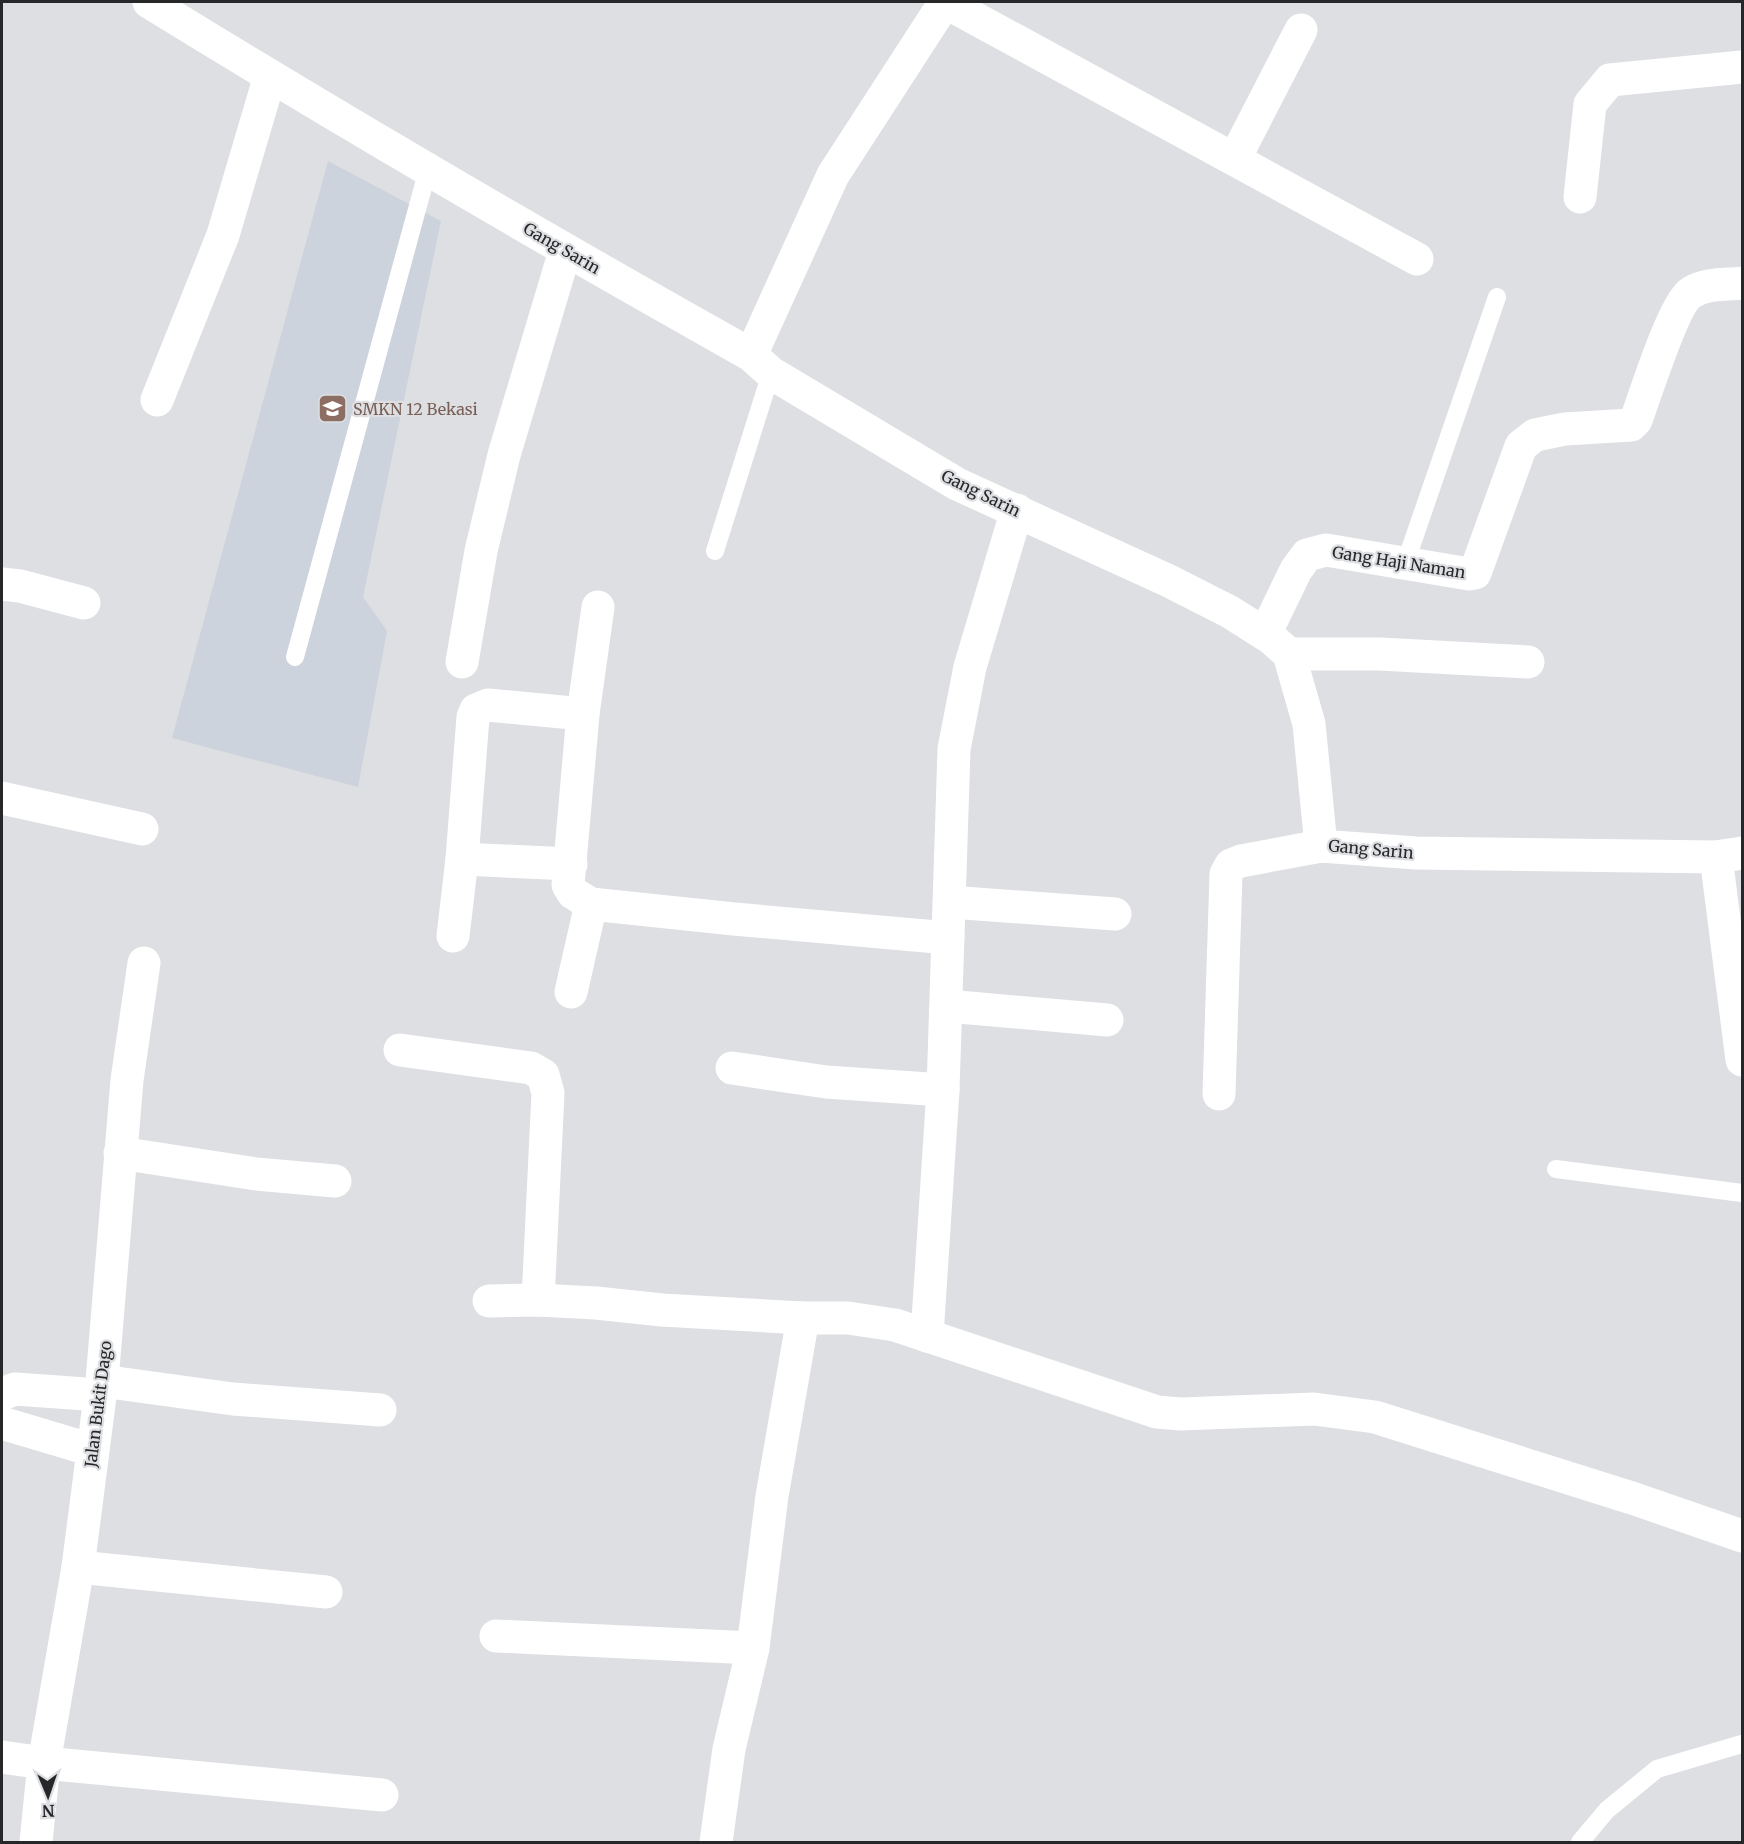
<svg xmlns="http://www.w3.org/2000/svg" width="1744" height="1844" font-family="Merriweather,serif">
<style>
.built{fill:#cdd3dc}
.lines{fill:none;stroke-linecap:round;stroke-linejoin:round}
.service{stroke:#fff;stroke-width:18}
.minor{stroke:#fff;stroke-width:33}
.tertiary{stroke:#fff;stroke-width:33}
.labels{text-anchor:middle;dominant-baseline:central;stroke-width:4.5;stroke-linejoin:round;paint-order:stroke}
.street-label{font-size:16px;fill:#262728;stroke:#dddfe2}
.education-label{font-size:16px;fill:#785e54;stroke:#dddfe2;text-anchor:start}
</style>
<rect width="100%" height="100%" fill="#dddfe2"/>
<!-- built -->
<polygon class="built" points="328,161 441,221 363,597 387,631 358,787 172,738"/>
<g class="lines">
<!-- service -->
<g class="service">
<polyline points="715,551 771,373"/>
<polyline points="1405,564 1497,297"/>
<polyline points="295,657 428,169"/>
<polyline points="1556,1169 1742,1193"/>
<polyline points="1580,1842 1607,1810 1657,1769 1742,1744"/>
</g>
<!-- minor -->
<g class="minor">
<polyline points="945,2 1417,259"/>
<polyline points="1235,158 1301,30"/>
<polyline points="1580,197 1590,104 1610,80 1742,67"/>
<polyline points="751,355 833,175 945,2"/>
<polyline points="157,400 223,235 270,76"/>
<polyline points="2,584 20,586 84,603"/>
<polyline points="598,607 583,714 568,885 573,893 591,904 734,919 948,938"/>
<path d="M1265 634 1296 570 1307 555 1326 550 1469 574 1475 573 1521 446 1535 435 1565 429 1631 425 1636 420C1645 396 1674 302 1692 292 1707 283 1726 285 1742 283"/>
<polyline points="1289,654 1380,654 1528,662"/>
<polyline points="462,662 481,551 504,455 565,251"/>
<polyline points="2,798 142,829"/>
<polyline points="1716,857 1742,1060"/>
<polyline points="462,859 571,864"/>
<polyline points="950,902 1115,914"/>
<polyline points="453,936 462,859 473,717 476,710 488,705 583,714"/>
<polyline points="571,992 591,904"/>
<polyline points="947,1006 1107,1020"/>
<polyline points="400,1050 531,1068 543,1075 548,1093 538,1300"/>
<polyline points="732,1068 826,1082 943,1090"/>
<polyline points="1219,1094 1226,874 1231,865 1241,861 1321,846"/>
<polyline points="120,1153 256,1174 335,1181"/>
<polyline points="489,1301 538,1300 596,1303 662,1310 803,1318 848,1318 895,1325 1157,1412 1181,1414 1314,1409 1375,1417 1635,1499 1742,1536"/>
<polyline points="927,1336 943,1090 954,749 970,667 1017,510"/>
<polyline points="102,1381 233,1399 380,1410"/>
<polyline points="2,1394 15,1389 100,1395"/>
<polyline points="2,1423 92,1450"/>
<polyline points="78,1567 326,1592"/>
<polyline points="496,1636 753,1648"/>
<polyline points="2,1757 44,1763 382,1795"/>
<polyline points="36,1842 44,1763 78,1567 102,1381 127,1080 144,963"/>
<polyline points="716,1842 729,1749 753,1648 772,1496 803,1318"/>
</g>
<!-- tertiary -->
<path class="tertiary" d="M149 2C347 124 548 241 751 355L771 373 957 484 1169 581 1230 612 1271 638 1289 654 1309 724 1321 846 1416 853 1716 857 1742 853"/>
</g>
<!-- icons -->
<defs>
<symbol id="school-square" viewBox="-11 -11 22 22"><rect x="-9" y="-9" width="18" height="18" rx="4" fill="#8d6e63" stroke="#dddfe2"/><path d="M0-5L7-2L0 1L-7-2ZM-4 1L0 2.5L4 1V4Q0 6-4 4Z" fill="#fff"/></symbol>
</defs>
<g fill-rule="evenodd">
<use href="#school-square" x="316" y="392" width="33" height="33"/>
</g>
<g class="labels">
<!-- street labels -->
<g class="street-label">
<text transform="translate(562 248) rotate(30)">Gang Sarin</text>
<text transform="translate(981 493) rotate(26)">Gang Sarin</text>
<text transform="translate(1399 562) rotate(9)">Gang Haji Naman</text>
<text transform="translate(1371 849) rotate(5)">Gang Sarin</text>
<text transform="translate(98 1404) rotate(-83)">Jalan Bukit Dago</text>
</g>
<!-- education labels -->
<g class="education-label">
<text x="353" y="409">SMKN 12 Bekasi</text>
</g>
</g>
<!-- border -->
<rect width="1744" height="1844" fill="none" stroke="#262728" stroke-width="6"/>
<!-- north arrow -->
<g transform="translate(48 1796) rotate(178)" stroke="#dddfe2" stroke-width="4.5" paint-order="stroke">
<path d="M0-4.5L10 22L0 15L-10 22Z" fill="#262728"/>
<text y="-9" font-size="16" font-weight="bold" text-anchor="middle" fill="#262728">N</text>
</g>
</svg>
